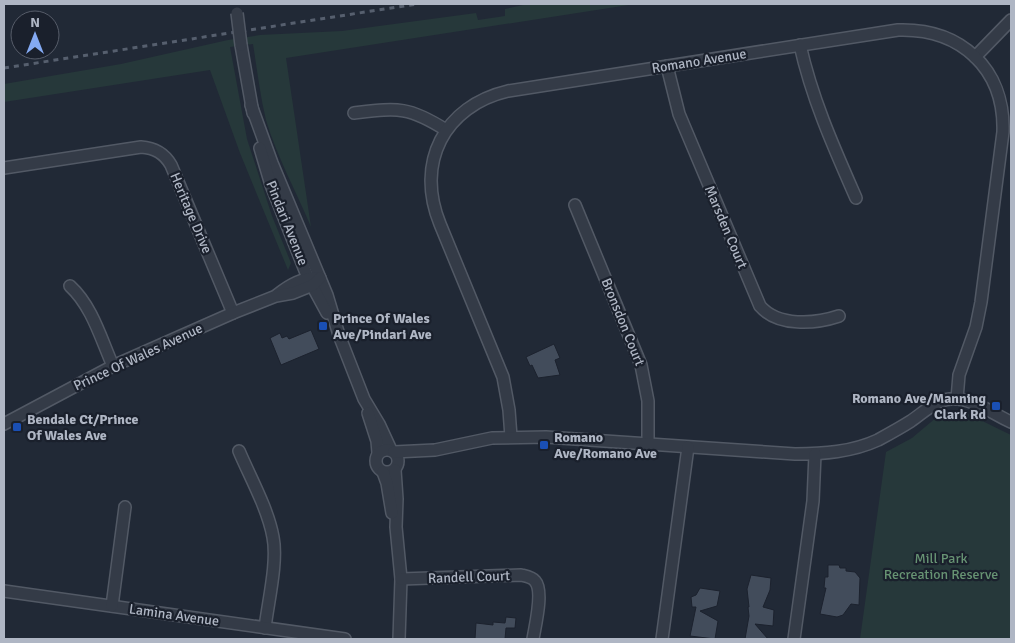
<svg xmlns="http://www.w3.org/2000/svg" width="1015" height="643" font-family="Signika,sans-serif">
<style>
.green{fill:#26383a}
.building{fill:#424c5b;stroke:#1c222e}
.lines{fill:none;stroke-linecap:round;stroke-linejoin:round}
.minor-casing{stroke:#525965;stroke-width:14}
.minor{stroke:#343b47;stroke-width:11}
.rail{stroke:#565f6e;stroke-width:3;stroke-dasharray:5 5;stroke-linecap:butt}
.minor-bridge-casing{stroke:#525965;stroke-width:14;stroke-linecap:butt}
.minor-bridge{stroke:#343b47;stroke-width:11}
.transit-dot{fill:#1a4fb4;stroke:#1a202c;stroke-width:2}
.labels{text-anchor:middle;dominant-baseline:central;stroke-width:4.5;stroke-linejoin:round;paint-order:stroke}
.street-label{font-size:14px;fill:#afb6c4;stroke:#1a202c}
.poi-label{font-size:14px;font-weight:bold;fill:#afb6c4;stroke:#1a202c;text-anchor:start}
.park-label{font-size:14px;fill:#679373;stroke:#1a202c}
</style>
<rect width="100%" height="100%" fill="#212936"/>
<!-- green -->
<g class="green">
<path d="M528 4H635L286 58 311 227C296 191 277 157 266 120 260 95 257 69 253 44L230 47 247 139 272 216 291 263 288 270 240 153 210 70 4 102V84L121 64 228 40 260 35 342 31 476 13 478 20 505 16V9Z"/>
<polygon points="952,411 968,414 1011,435 1011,639 860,639 886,452 912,438 943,412"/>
</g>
<!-- building -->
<g class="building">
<polygon points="311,330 319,349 281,365 270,338 280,333 282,338 287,336 289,339"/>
<polygon points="554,344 560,358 555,360 560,375 538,378 532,365 530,366 526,357"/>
<polygon points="828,565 839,565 840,568 846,568 846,571 855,572 860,578 859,605 851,604 843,615 837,617 820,614 826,588 824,588 825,577 828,577"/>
<polygon points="751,575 771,578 770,590 763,607 774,610 773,626 755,624 768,639 745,639 749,616 748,607 749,607 747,589"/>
<polygon points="700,588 720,591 717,606 700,611 718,621 715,639 690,636 696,607 692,607 691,597 696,595"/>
<polygon points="506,617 516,618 515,628 506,628 505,639 475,639 476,623 493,625 493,622 505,623"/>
</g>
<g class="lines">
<defs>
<g id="minor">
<polyline points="241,45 253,113"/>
<path d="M800 45C812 99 834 148 856 198"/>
<polyline points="975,57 1011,20"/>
<path d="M667 66 679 114 760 306C778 327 815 324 839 316"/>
<polyline points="251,105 272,163 327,295 339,335 364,399 379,424 391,450"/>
<path d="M354 113C398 108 408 106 446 130"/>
<polyline points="260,148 271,185 308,278 327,313"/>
<path d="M4 168 141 147C155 148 164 153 171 165L233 313"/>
<polyline points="575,205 641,365 648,401 648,444"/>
<path d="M70 286C92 306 101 339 113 366"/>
<path d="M277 295C288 286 301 278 316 278"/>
<polyline points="368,413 377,441 378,453"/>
<polyline points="4,424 113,366 233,313 276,296 293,293 313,285 320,278"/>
<path d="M511 437 509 410 503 377 440 224C415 163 444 106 508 91L898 30C961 28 1005 69 1003 132L981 302 976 327 959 375 957 399"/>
<circle cx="387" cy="461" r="11"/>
<path d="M239 451C250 477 268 509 273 537 278 562 268 602 265 628"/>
<path d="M394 452 435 450 492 438 546 437 795 454C823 454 852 452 878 440 889 434 900 428 911 421 927 410 938 397 958 399 977 401 995 415 1011 422"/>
<polyline points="395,470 397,499 396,527 401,579 399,639"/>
<polyline points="383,472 387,483 392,513"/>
<path d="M401 579 521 575C525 576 532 577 535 581 544 591 535 626 533 639"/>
<polyline points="4,591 345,639"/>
<polyline points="112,606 125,507"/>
<polyline points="662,639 688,447"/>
<polyline points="794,639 813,501 815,454"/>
</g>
</defs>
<!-- minor casing -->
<use href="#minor" class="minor-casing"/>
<!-- minor -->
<use href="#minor" class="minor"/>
<!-- rail -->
<polyline class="rail" points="4,68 417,4"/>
<defs>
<polyline id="minor-bridge" points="237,13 241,45"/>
</defs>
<!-- minor-bridge casing -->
<use href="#minor-bridge" class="minor-bridge-casing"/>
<!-- minor-bridge -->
<use href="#minor-bridge" class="minor-bridge"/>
</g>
<!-- markers -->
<g class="transit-dot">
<rect x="318" y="321" width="10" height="10" rx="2.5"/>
<rect x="991" y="401" width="10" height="10" rx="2.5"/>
<rect x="12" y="422" width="10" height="10" rx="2.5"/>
<rect x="539" y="440" width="10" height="10" rx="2.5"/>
</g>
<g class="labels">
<!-- street labels -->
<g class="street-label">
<text transform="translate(699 61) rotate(-9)">Romano Avenue</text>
<text transform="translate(191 213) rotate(67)">Heritage Drive</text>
<text transform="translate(287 223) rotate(68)">Pindari Avenue</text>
<text transform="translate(726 227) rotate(67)">Marsden Court</text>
<text transform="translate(623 322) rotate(68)">Bronsdon Court</text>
<text transform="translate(138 357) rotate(-25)">Prince Of Wales Avenue</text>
<text transform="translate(469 577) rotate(-2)">Randell Court</text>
<text transform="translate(174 615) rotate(8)">Lamina Avenue</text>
</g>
<!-- poi labels -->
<g class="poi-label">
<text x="333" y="318">Prince Of Wales<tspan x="333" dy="16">Ave/Pindari Ave</tspan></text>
<text x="986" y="398" text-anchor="end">Romano Ave/Manning<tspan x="986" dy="16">Clark Rd</tspan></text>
<text x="27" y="419">Bendale Ct/Prince<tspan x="27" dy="16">Of Wales Ave</tspan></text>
<text x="554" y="437">Romano<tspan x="554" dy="16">Ave/Romano Ave</tspan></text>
</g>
<!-- park labels -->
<g class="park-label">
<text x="941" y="558">Mill Park<tspan x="941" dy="16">Recreation Reserve</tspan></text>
</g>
</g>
<!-- border -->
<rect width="1015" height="643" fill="none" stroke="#afb6c4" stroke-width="10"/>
<!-- north arrow -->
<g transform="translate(35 35)"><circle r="24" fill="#1a202c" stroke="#565c69"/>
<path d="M0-4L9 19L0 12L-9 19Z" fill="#84aaf3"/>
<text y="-8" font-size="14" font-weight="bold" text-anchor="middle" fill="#afb6c4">N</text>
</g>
</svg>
